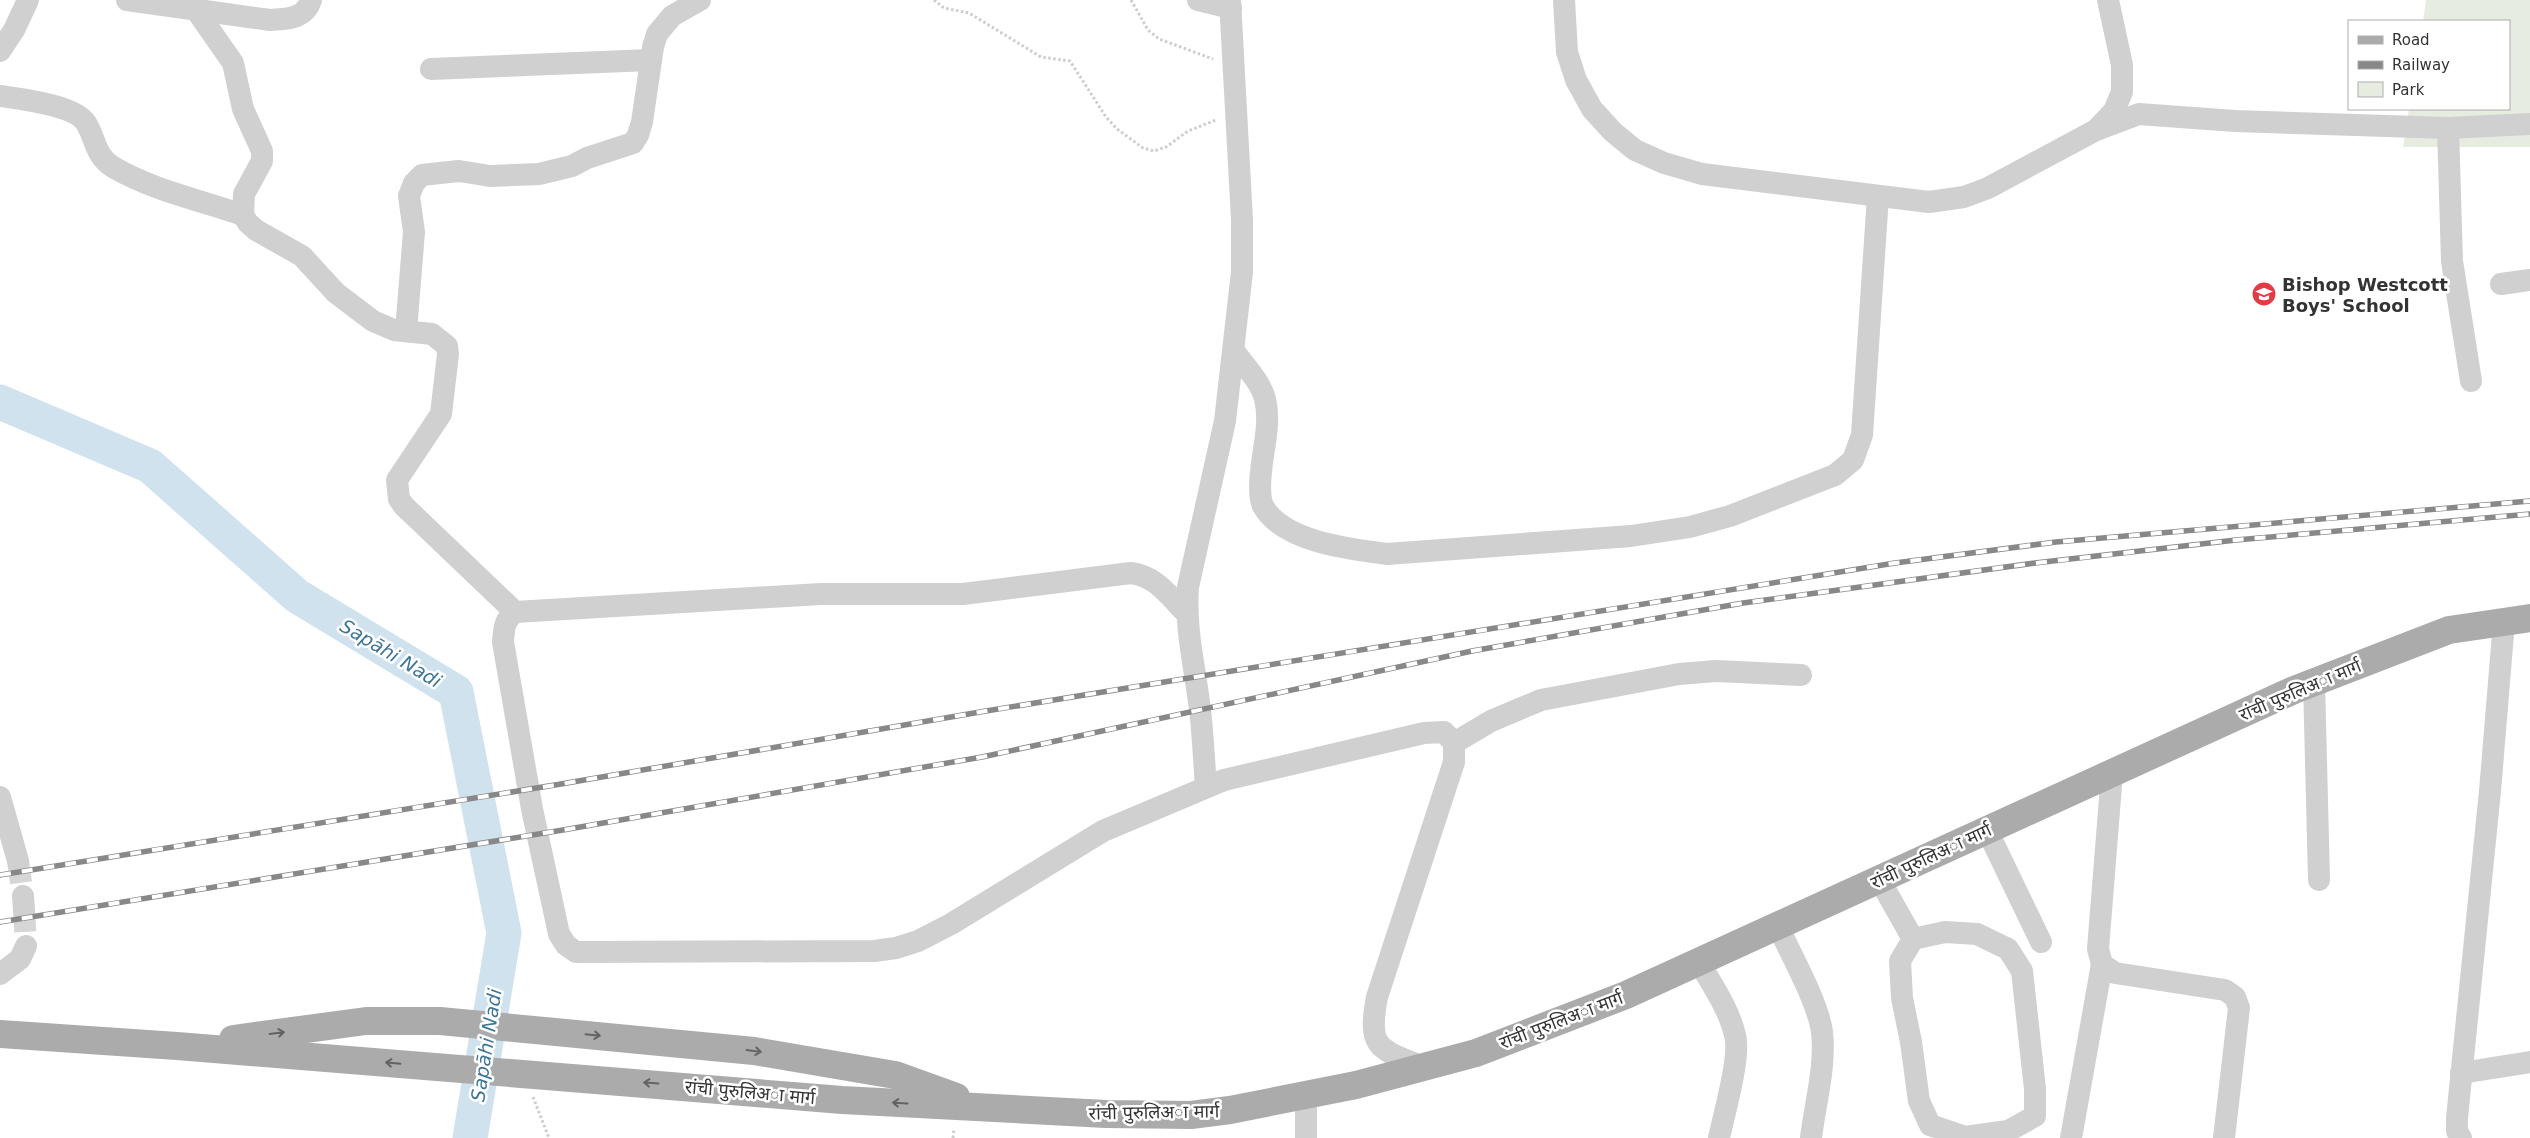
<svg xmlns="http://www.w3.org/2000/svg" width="2530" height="1138" font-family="'DejaVu Sans','Noto Sans Devanagari',sans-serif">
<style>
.green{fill:#e6ecdf}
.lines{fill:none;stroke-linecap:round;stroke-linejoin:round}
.river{stroke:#cfe2ee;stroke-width:35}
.street-tunnel{stroke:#d6d6d6;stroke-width:22;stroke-dasharray:22 11;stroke-linecap:butt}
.path{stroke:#cdcdcd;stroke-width:3;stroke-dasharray:2.5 2.5;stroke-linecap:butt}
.street{stroke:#d0d0d0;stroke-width:22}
.primary{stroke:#ababab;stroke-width:28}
.rail-casing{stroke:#888;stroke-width:5.5}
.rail{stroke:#fff;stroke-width:4;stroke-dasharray:11;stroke-linecap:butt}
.oneway{stroke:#636363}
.labels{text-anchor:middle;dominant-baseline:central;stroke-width:5;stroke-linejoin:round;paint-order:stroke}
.poi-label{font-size:18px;font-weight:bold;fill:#333;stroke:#fff;text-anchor:start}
.street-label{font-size:18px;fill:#333;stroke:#fff}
.water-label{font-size:19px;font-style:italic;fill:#3f7597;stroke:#fff}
</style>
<rect width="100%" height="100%" fill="#fff"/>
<!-- green -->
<polygon class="green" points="2426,0 2530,0 2530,147 2403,147 2409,109 2509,109 2509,21 2423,21"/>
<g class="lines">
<!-- river -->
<polyline class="river" points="0,402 150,466 297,596 456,692 504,933 470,1138"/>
<!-- street-tunnel -->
<g class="street-tunnel">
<polyline points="18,861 23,896"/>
<polyline points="24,910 26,946"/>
</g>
<!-- path -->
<g class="path">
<polyline points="934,0 944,8 969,13 1041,57 1070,61 1106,117 1117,129 1143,148 1154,151 1166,147 1188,131 1216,120"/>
<polyline points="1131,0 1148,30 1159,39 1213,59"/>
<polyline points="533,1097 549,1138"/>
<polyline points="953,1138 954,1129"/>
</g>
<!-- street -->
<g class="street">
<path d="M127 0 270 20C287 19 305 19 311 0"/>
<polyline points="1198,0 1231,8"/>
<polyline points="1564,0 1567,52 1576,80 1592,109 1613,132 1635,150 1664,163 1702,174 1929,202 1964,197 1988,188 2096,130 2114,111 2122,92 2122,65 2108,0"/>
<path d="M196 10 233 63 243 109 262 151V161L244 194 243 215 248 223 256 230 302 256 336 293 373 321 394 330 432 334 447 346 448 354 441 414 397 480 399 499 404 506 515 612 821 594H963L1131 573C1156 576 1169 596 1186 613"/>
<polyline points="0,51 14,30 28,0"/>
<polyline points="431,69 651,60"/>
<path d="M0 96C20 99 75 105 86 123 96 139 95 156 113 167 152 190 200 200 243 215"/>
<polyline points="2448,128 2452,261 2471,381"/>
<polyline points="2099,129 2139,114 2235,121 2448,128 2530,124"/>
<polyline points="2501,284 2530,280"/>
<polyline points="406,331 414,232 409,196 414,183 422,175 440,173 459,171 490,176 539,174 572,166 587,158 633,143 638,135 642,122 653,47 657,34 672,16 700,0"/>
<path d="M1234 351C1244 365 1261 382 1265 399 1271 423 1263 448 1261 472 1260 480 1259 498 1263 506 1283 542 1350 549 1387 554L1631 536 1690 527 1730 516 1835 475 1853 460 1862 435 1878 196"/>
<path d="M515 612C504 620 504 629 503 642L532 809 559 934 566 945 576 952 874 951 896 948 918 941 951 924 1103 831 1224 780 1424 733 1444 732 1454 743V762L1377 997C1367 1049 1379 1049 1423 1067"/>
<polyline points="2314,682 2319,880"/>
<polyline points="1454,743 1491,721 1541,700 1679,674 1716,671 1801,675"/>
<polyline points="2112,773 2098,949 2102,964 2115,973 2225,990 2235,997 2239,1008 2224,1138"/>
<path d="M1206 787C1204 761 1203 735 1200 710 1195 666 1185 632 1188 587L1225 421 1242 272V220L1230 0"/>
<polyline points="0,797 18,861"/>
<polyline points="1987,830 2041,942"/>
<polyline points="1879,879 1913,939 1945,932 1977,934 2008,949 2022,971 2035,1089 2035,1116 2008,1131 1965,1137 1930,1125 1919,1101 1911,1042 1902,998 1900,961 1913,939"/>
<polyline points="23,896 24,910"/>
<path d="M1778 926C1791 955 1818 1002 1822 1032 1826 1066 1815 1104 1811 1138"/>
<path d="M1699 962C1712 985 1729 1009 1735 1035 1741 1056 1724 1114 1719 1138"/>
<polyline points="0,974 20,959 26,946"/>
<polyline points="2461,1073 2530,1062"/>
<polyline points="1306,1095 1306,1138"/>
<polyline points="2071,1138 2102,964"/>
<polyline points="2461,1138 2457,1131 2457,1118 2490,791 2504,622"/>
</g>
<!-- primary -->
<g class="primary">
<polyline points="0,1034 177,1046 842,1100 1106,1114 1191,1115 1230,1110 1356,1085 1476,1053 1626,995 2294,690 2449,630 2530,618"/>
<polyline points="233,1039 366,1021 440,1021 754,1051 895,1075 956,1097"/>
</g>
<defs>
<g id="rail">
<polyline points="0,875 561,784 980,712 1895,563 2056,542 2530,501"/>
<polyline points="0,922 563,830 982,757 1472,651 1743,603 2035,563 2236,540 2530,514"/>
</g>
</defs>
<!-- rail casing -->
<use href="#rail" class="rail-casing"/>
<!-- rail -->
<use href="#rail" class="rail"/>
</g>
<!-- one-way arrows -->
<defs><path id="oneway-shaft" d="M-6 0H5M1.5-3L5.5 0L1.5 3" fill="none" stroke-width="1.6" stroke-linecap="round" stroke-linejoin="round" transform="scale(1.25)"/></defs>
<g class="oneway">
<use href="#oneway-shaft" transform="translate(277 1033) rotate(-7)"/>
<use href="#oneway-shaft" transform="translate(593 1035) rotate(6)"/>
<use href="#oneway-shaft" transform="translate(754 1051) rotate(8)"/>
<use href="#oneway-shaft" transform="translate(393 1063) rotate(-175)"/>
<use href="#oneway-shaft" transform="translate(651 1083) rotate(-176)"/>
<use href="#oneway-shaft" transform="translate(900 1103) rotate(-177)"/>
</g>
<!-- icons -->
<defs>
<symbol id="school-disc" viewBox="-11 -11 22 22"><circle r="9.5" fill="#e63946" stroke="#fff"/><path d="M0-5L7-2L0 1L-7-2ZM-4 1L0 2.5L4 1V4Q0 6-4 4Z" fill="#fff"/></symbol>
</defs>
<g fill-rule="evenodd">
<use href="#school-disc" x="2250" y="280" width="28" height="28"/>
</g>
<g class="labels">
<!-- poi labels -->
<g class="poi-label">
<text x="2282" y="284">Bishop Westcott<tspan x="2282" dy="21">Boys' School</tspan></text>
</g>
<!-- street labels -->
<g class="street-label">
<text transform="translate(2300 690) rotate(-23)">रांची पुरुलिअा मार्ग</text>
<text transform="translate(1931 856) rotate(-25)">रांची पुरुलिअा मार्ग</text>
<text transform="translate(1561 1020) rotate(-21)">रांची पुरुलिअा मार्ग</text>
<text transform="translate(750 1092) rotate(5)">रांची पुरुलिअा मार्ग</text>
<text transform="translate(1154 1112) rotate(-1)">रांची पुरुलिअा मार्ग</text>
</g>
<!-- water labels -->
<g class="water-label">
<text transform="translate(391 653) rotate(31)">Sapāhi Nadi</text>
<text transform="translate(486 1045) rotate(-81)">Sapāhi Nadi</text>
</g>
</g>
<!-- legend -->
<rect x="2348" y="20" width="162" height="90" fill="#ffffff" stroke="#adadad"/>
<rect x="2358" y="36" width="25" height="8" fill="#ababab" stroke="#adadad"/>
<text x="2392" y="45" font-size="15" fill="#333333">Road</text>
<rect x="2358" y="61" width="25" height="8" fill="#888888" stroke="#adadad"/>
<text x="2392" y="70" font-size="15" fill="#333333">Railway</text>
<rect x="2358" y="82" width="25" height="15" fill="#e6ecdf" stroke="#adadad"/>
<text x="2392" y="95" font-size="15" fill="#333333">Park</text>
</svg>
